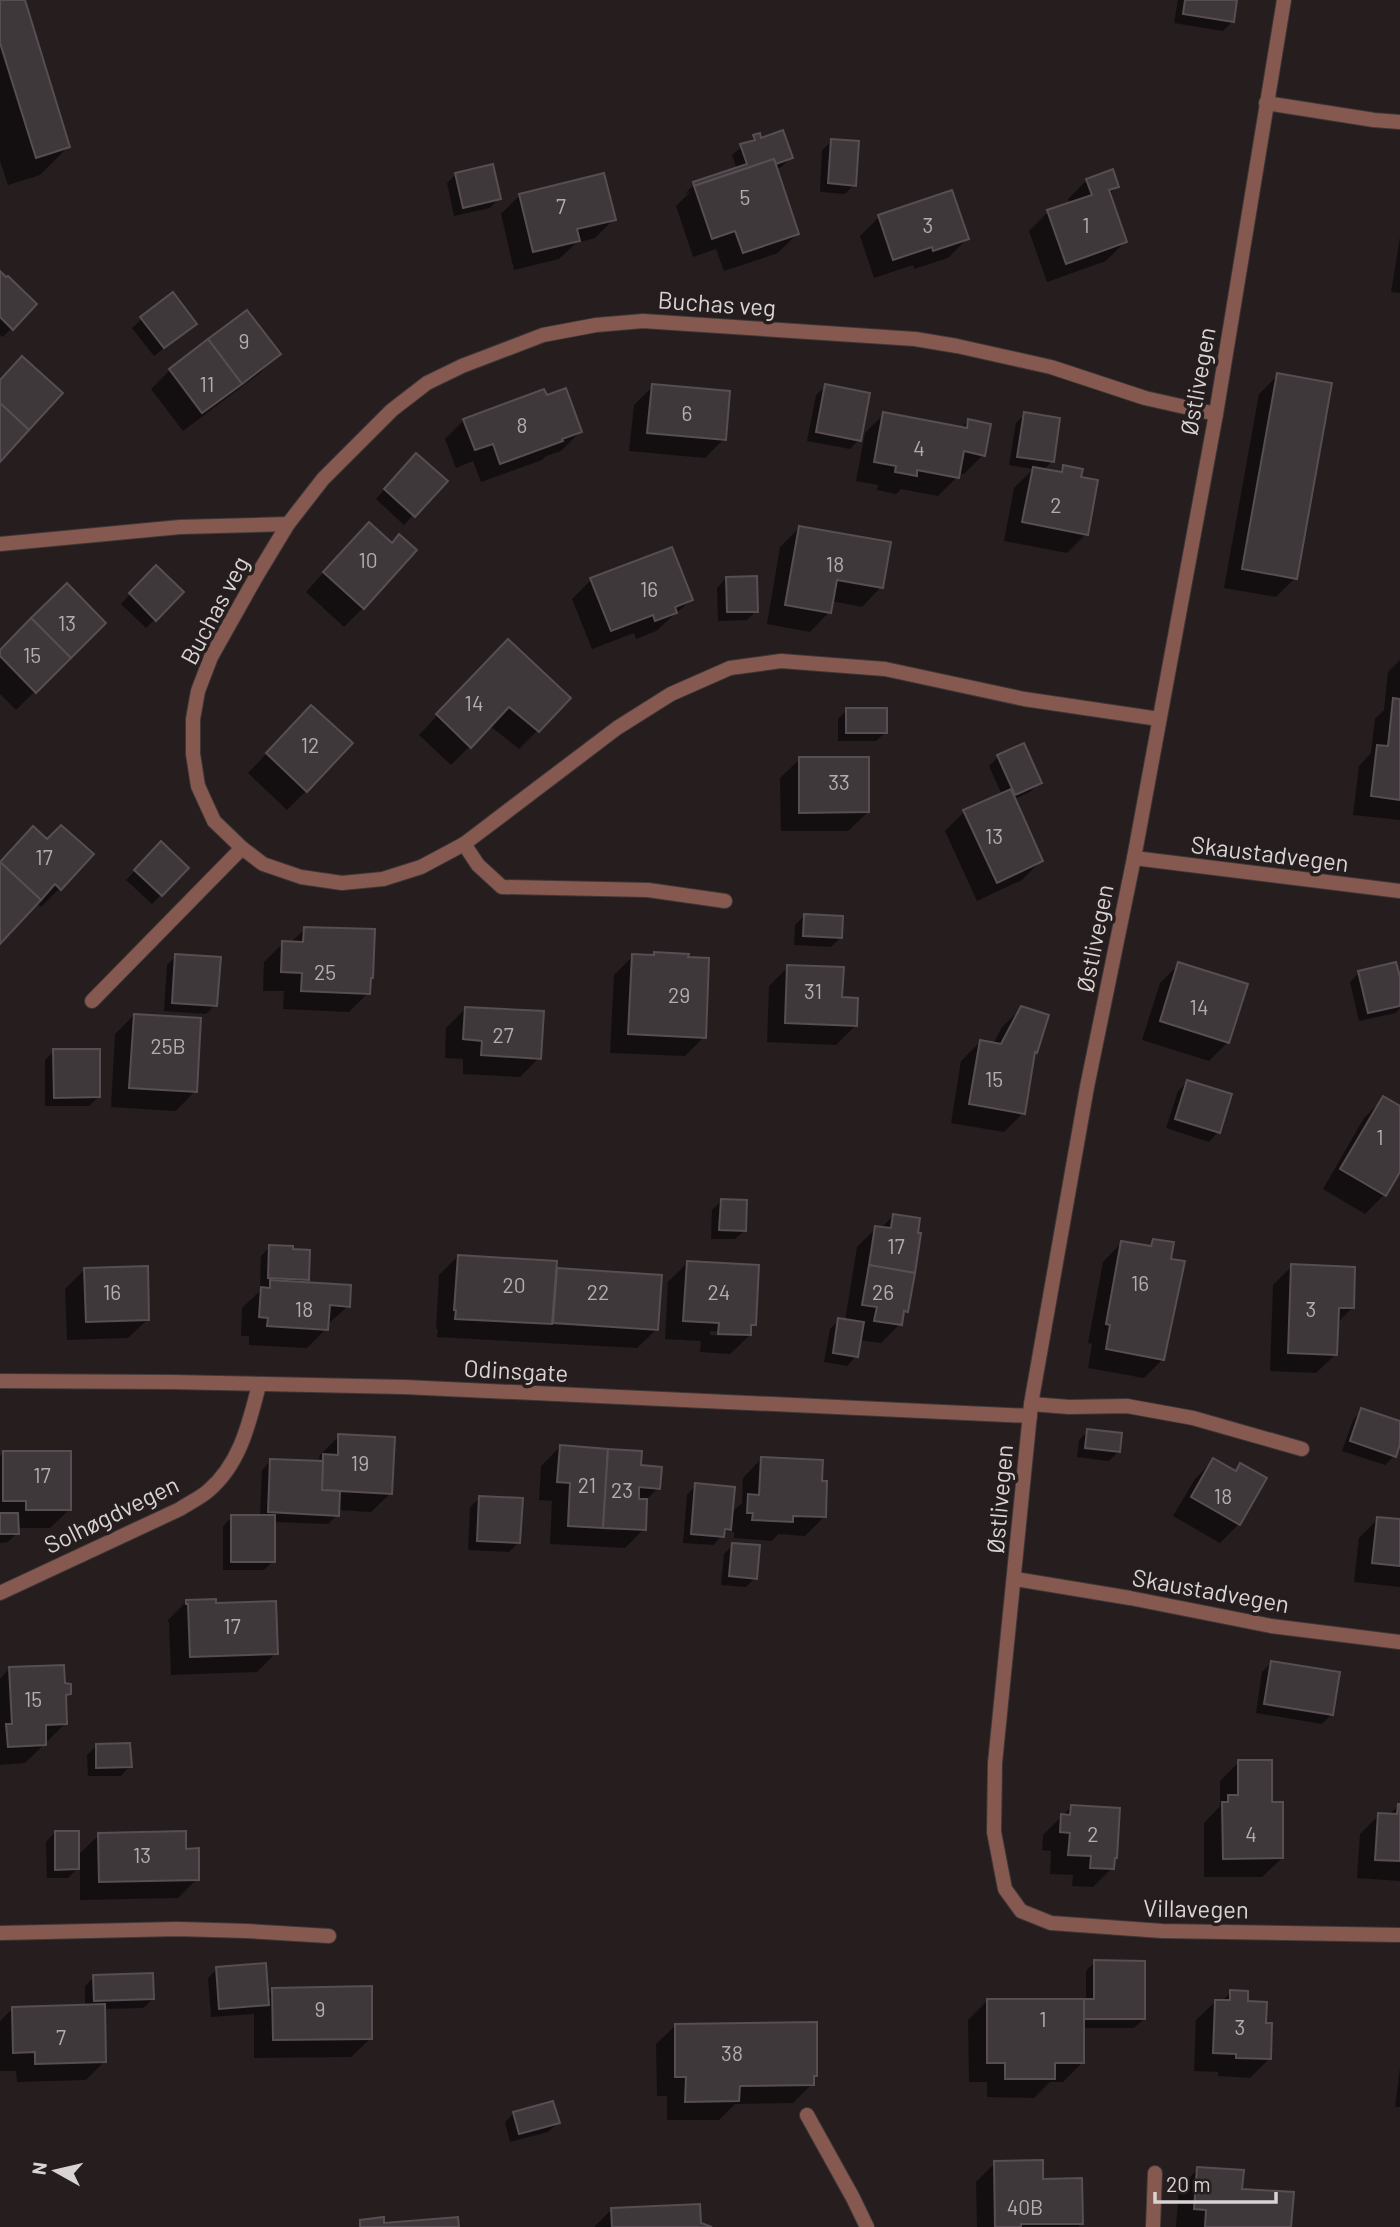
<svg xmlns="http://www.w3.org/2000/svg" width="1400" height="2227" font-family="Barlow,sans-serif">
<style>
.shadow{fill:#0007;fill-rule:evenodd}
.building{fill:#3f383b;stroke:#564e52;stroke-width:2}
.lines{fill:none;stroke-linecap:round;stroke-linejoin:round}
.service-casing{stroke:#3e3737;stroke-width:16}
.minor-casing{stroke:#3e3737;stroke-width:16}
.service{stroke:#865950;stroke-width:14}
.minor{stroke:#865950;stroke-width:14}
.labels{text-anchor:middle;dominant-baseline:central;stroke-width:7;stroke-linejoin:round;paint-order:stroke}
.number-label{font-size:21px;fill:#b2adae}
.street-label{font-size:24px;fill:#d9d4d4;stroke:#251d1e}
</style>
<rect width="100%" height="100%" fill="#251d1e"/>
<!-- shadow -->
<g class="shadow">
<polygon points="0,0 23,0 68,147 40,175 8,185 0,161"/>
<polygon points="1178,0 1235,0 1232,22 1223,31 1174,23"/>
<polygon points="758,135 760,140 791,158 781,167 776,169 797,234 778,253 724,271 716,249 693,257 676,206 691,191 685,194 694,184 737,169 732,155 754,137"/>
<polygon points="832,141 854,185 845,194 820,192 822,150"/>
<polygon points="456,174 499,198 490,208 454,216 447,183"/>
<polygon points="1087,180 1117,186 1109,195 1125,242 1106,261 1047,282 1029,231 1048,212 1070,204 1068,199"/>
<polygon points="520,195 614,219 595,238 576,243 559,259 514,270 501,214"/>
<polygon points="879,217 967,239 948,258 914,269 913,265 874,278 860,236"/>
<polygon points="1400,237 1400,293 1391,292"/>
<polygon points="0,273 34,304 3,337 0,335"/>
<polygon points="142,319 195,323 154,356 132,328"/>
<polygon points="279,354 260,373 183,431 151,389 170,370"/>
<polygon points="1278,375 1295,578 1276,597 1224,588 1259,394"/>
<polygon points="653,386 724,439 705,458 629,451 634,405"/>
<polygon points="826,386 859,440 850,449 807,441 816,395"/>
<polygon points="884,414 961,428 968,421 983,455 964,474 958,473 957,477 938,496 901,489 896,494 877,490 878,485 856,481 865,433"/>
<polygon points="1025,414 1052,461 1043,471 1057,473 1063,467 1079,478 1086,534 1067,553 1004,541 1014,488 1033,469 1009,465 1016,423"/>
<polygon points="464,420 580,432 561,451 546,456 542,460 481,482 473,461 456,468 445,439"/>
<polygon points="407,464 445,481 404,525 376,499"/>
<polygon points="799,528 881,587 862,607 831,601 829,612 810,632 767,624 780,547"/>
<polygon points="350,543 363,608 344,627 306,592"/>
<polygon points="156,567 182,592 146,628 121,604"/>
<polygon points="726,578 756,611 747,620 718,621 717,588"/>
<polygon points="591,580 691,600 656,631 636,639 634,633 592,649 572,599"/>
<polygon points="104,623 16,710 0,694 0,652"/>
<polygon points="489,660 538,730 519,749 490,726 451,765 419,735"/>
<polygon points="1400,660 1400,820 1353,815 1359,766 1371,753 1375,719 1384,710 1388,672"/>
<polygon points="847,710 886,732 876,741 838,741 838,719"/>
<polygon points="293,726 306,791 287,810 248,773"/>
<polygon points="998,757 1040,782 1030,792 1014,799 1041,861 1022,880 977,901 945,831 964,812 1002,795 989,766"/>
<polygon points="800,759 868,812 848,831 781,831 780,778"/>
<polygon points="47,841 60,888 41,907 36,903 0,942 0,863"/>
<polygon points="161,844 187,868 152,904 126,880"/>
<polygon points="804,916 841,937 831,947 794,945 795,925"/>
<polygon points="305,929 368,993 349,1012 283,1009 284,991 263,991 264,962 283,943 290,943"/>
<polygon points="655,954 704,1037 685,1056 610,1053 614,975 633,956 652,957"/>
<polygon points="176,956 215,1005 206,1014 164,1011 167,965"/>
<polygon points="1179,964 1228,1042 1209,1061 1142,1040 1160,983"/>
<polygon points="788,967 840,999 855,1026 836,1045 767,1042 769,986"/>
<polygon points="1359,973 1400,984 1400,1008 1396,1013 1359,1021 1350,982"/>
<polygon points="1022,1008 1036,1052 1032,1055 1023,1113 1004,1132 951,1123 961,1061 980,1042 993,1044 1002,1027"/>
<polygon points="465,1009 539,1058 520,1077 463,1074 463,1059 445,1058 446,1028"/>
<polygon points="134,1015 195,1091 176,1111 111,1107 115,1034"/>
<polygon points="54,1051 98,1097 89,1106 45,1106 45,1060"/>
<polygon points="1187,1082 1218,1132 1209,1142 1166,1128 1178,1091"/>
<polygon points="1383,1099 1400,1108 1400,1168 1384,1195 1365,1214 1323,1189 1364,1118"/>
<polygon points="721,1201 745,1230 735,1239 711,1239 712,1210"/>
<polygon points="893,1216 907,1311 901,1317 900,1324 881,1343 859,1340 856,1356 847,1366 824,1362 830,1329 839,1320 845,1321 857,1247 876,1228 881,1228"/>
<polygon points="1154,1241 1163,1359 1144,1378 1088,1368 1092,1344 1088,1343 1103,1262 1122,1242 1147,1247"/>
<polygon points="270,1247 307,1279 303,1284 348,1306 327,1325 326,1329 307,1348 249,1345 249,1336 241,1336 242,1308 264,1287 260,1287 261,1256"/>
<polygon points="458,1256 555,1270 660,1276 657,1329 637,1348 437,1337 438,1329 436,1329 439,1275"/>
<path d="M687 1263 754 1324 750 1329V1335L730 1354 700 1352 701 1341 665 1339 668 1282ZM710 1331 738 1333V1336L710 1335Z"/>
<polygon points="1292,1266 1352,1308 1337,1323 1336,1354 1316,1373 1270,1371 1273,1285"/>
<polygon points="85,1269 148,1319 128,1338 67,1340 65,1289"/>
<polygon points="1362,1410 1400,1423 1400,1439 1394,1456 1385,1465 1342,1451 1353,1420"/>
<polygon points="1088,1431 1119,1451 1109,1461 1077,1457 1079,1440"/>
<polygon points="339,1436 391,1493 371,1512 337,1510 337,1515 328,1524 273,1522 273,1561 264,1570 223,1570 223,1526 232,1517 260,1516 262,1470 271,1461 318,1463 320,1455"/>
<polygon points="560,1447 639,1467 658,1488 645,1501 644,1529 625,1548 550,1544 552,1501 539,1500 541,1466"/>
<polygon points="3,1453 70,1509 50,1528 17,1528 17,1533 8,1542 0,1543 0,1456"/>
<polygon points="762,1458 820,1483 824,1517 805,1536 778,1534 772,1541 734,1538 734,1532 727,1531 713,1545 683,1543 687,1495 696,1485 730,1514 742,1503 743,1478"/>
<polygon points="1214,1460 1234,1471 1241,1465 1239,1524 1220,1543 1173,1516 1195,1479"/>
<polygon points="480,1498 519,1542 509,1552 468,1550 470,1507"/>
<polygon points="1378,1519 1400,1521 1400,1587 1354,1582 1359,1538"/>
<polygon points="733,1545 755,1578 746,1587 721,1585 724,1554"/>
<polygon points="186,1602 276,1653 257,1672 171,1675 169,1622 167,1621"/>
<polygon points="1271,1663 1331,1715 1322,1724 1256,1713 1262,1672"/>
<polygon points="10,1668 63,1685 69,1694 64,1699 65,1724 25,1763 0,1765 0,1679"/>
<polygon points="97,1745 130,1766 121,1776 88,1776 87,1755"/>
<polygon points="1239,1762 1270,1804 1282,1858 1262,1877 1204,1877 1204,1823 1220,1806 1220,1781"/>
<polygon points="1398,1806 1400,1806 1400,1881 1357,1878 1360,1834 1379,1815 1389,1815"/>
<polygon points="1071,1807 1113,1860 1112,1868 1093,1887 1072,1886 1073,1875 1050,1874 1051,1851 1042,1850 1043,1835"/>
<polygon points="55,1832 77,1856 99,1835 185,1851 197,1879 178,1898 80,1900 80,1866 68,1878 47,1878 46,1842"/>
<polygon points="1095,1962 1144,2019 1134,2028 1082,2028 1082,2063 1063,2082 1050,2082 1034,2098 987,2097 987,2082 969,2082 968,2020 988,2000 1086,2001 1086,1971"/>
<polygon points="217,1969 267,1996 273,1990 371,2038 351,2057 254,2058 254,2014 211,2017 208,1978"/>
<polygon points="94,1977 153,1999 143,2008 104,2009 105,2061 86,2080 17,2082 16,2071 0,2071 0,2021 13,2008 85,2006 85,1986"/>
<polygon points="1231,1992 1246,2003 1264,2024 1270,2058 1250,2078 1218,2076 1218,2072 1194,2071 1196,2020 1216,2001 1221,2002"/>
<polygon points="676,2025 816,2075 812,2079 812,2084 793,2103 735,2104 719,2120 667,2120 667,2096 657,2096 656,2044"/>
<polygon points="1400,2068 1400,2107 1395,2107"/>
<polygon points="514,2113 558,2123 548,2132 510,2142 505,2122"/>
<polygon points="995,2163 1041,2180 1082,2223 1078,2227 977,2227 976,2182"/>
<polygon points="1198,2169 1240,2190 1290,2227 1176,2227 1179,2188"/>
<polygon points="612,2209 699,2224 707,2227 594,2227"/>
</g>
<!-- building -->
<g class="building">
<polygon points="0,0 25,0 70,147 36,158 0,43"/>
<polygon points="1185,0 1237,0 1234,22 1183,14"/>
<polygon points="783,130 793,158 776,164 774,159 694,186 693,182 747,164 740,144 755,140 753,135 760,133 761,138"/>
<polygon points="831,139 859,141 856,186 828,183"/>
<polygon points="774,159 799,234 743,253 735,231 712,239 694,186"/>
<polygon points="493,164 501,199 463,208 455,173"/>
<polygon points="1113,169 1119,187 1109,190 1127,242 1066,264 1047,210 1092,195 1086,179"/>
<polygon points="604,173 616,220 577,229 580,241 533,252 519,194"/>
<polygon points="952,190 969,239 933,251 932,247 893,260 878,215"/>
<polygon points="0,271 6,277 8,276 37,304 13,330 0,317"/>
<polygon points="173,292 197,324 164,348 140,317"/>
<polygon points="247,310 281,354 242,384 208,339"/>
<polygon points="208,339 242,384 202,413 169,369"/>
<polygon points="22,356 63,393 29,430 0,403 0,380"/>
<polygon points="1277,373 1332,383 1297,579 1242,569"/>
<polygon points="652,384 730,391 726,440 647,433"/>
<polygon points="825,384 870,393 861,441 816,432"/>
<polygon points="566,388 582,432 562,439 563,441 500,464 493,444 475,450 463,419 544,389 547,395"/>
<polygon points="0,403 29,430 0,462"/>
<polygon points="883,412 967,428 968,419 991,424 985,456 964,451 959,478 917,470 917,476 895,472 896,466 874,462"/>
<polygon points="1024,412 1060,418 1054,462 1017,457"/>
<polygon points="416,453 448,481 415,517 384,489"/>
<polygon points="1063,465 1083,469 1081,477 1098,480 1088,535 1022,522 1033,467 1062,472"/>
<polygon points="369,522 392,543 399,534 417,550 364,609 323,572"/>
<polygon points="799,526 891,542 883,588 837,580 831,613 785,605"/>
<polygon points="672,547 693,600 675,607 677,613 655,621 653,615 611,631 590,578"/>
<polygon points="156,565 184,592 156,621 129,593"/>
<polygon points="757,576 758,612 727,612 726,577"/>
<polygon points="67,583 106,623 71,658 31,618"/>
<polygon points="31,618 71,658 36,693 0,656 0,650"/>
<polygon points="508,639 571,698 539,732 509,707 471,748 436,714"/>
<polygon points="1393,698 1400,699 1400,800 1371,796 1377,745 1388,746"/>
<polygon points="311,705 353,743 307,792 266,753"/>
<rect x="846" y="708" width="41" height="25"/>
<polygon points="1024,743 1042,783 1015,795 997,755"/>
<polygon points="799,757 869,757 869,812 799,813"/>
<polygon points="1011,789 1043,861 997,883 963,810"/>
<polygon points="61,825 94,854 61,890 55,884 41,900 0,862 33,826 47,839"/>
<polygon points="161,841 189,868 162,896 134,870"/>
<polygon points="0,862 41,900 0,944"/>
<polygon points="804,914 843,916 842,938 803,936"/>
<polygon points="304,927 375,929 373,978 371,978 370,994 301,991 302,973 281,972 282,941 303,942"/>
<polygon points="654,952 689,954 688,957 709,958 706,1038 628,1034 632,954 654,955"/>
<polygon points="175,954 221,957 217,1006 172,1003"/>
<polygon points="1178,962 1248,984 1229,1043 1160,1021"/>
<polygon points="1396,962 1400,977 1400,1006 1368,1013 1358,971"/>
<polygon points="787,965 844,967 842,997 858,998 857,1026 785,1023"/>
<polygon points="1021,1006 1049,1015 1037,1053 1035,1052 1025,1114 969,1104 980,1040 1001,1044"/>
<polygon points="465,1007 544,1011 541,1059 481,1055 482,1041 463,1039"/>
<polygon points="134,1014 201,1018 197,1092 129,1088"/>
<polygon points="53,1049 100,1049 100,1097 54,1098"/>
<polygon points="1187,1080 1232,1094 1220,1133 1175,1119"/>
<polygon points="1383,1096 1400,1106 1400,1172 1386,1196 1340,1169"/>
<polygon points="721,1199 747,1200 746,1231 719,1230"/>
<polygon points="893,1214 920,1218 918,1233 921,1233 915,1273 869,1265 875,1226 891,1228"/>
<polygon points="1153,1239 1174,1242 1171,1259 1185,1261 1164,1360 1106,1349 1110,1325 1106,1324 1121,1241 1151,1246"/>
<polygon points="269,1245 293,1246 293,1249 310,1250 309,1280 268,1278"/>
<polygon points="458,1255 557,1261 552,1324 455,1319 456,1310 454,1310"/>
<polygon points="687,1261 759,1265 756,1325 751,1325 751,1335 718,1334 719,1323 683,1321"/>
<polygon points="1291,1264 1355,1267 1354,1308 1339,1308 1337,1355 1288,1353"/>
<polygon points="869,1265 915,1273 908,1312 904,1311 902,1325 874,1321 877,1307 862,1305"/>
<polygon points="148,1266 149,1320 86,1322 84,1268"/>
<polygon points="557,1268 662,1275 658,1330 553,1323"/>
<polygon points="270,1280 351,1285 350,1307 330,1305 328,1330 267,1326 268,1318 259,1317 261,1287 270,1288"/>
<polygon points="838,1318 864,1322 858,1357 833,1353"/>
<polygon points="1361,1408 1400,1421 1400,1444 1396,1457 1350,1441"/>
<polygon points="1087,1429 1122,1433 1120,1452 1085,1448"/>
<polygon points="338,1434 395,1437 392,1494 322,1490 323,1454 338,1455"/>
<polygon points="560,1445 608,1449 603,1528 568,1526 570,1483 557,1482"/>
<polygon points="608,1449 642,1451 641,1465 662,1467 660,1489 639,1487 639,1499 647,1499 646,1530 603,1528"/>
<polygon points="3,1451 71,1451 71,1510 26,1510 26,1501 3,1501"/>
<polygon points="761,1457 823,1460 822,1481 827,1481 826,1517 793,1516 793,1522 752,1520 753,1513 747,1513 748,1494 759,1495"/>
<polygon points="1213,1458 1236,1471 1240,1463 1267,1478 1240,1525 1191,1497"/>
<polygon points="270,1459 323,1461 322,1490 340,1491 339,1516 268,1512"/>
<polygon points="695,1483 735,1487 731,1530 725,1529 724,1537 691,1534"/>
<polygon points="479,1496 523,1498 520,1543 477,1541"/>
<polygon points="0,1513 18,1513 19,1534 0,1534"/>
<rect x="231" y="1515" width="44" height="47"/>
<polygon points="1377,1517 1400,1519 1400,1566 1372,1563"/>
<polygon points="732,1543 760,1545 757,1579 729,1576"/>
<polygon points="216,1599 216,1603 276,1601 278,1654 190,1657 188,1604 186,1604 186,1600"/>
<polygon points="1271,1661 1340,1672 1333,1715 1264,1704"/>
<polygon points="64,1665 65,1683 71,1684 71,1694 66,1695 67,1724 46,1725 46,1745 8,1747 6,1724 12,1724 9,1667"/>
<polygon points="130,1743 132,1767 96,1768 96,1744"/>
<polygon points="1238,1760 1272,1760 1272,1802 1283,1802 1283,1858 1223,1859 1222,1802 1228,1802 1228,1795 1238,1795"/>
<polygon points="1398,1804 1400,1804 1400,1861 1375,1860 1378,1813 1397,1814"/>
<polygon points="1071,1805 1120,1808 1117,1858 1115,1858 1114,1869 1090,1868 1091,1856 1068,1855 1070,1833 1060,1832 1061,1814 1070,1815"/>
<polygon points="55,1831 79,1831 79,1869 55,1870"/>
<polygon points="186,1831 186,1849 199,1848 199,1880 99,1882 98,1833"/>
<polygon points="1094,1960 1145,1961 1145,2019 1084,2019 1084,1999 1094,1999"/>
<polygon points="266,1963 269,2005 219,2009 216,1967"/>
<polygon points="153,1973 154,1999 94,2001 93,1975"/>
<polygon points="372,1986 372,2039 273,2040 272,1988"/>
<polygon points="1230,1990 1248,1991 1248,2001 1267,2002 1266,2023 1272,2023 1271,2059 1236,2058 1236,2054 1213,2053 1215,2000 1230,2000"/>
<polygon points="987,1999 1084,1999 1084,2063 1055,2063 1055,2079 1005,2079 1005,2063 987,2063"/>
<polygon points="105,2004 106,2062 35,2064 35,2052 13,2053 12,2007"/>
<polygon points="817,2022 817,2076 814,2076 814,2085 740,2086 739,2101 685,2102 686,2077 675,2077 675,2024"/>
<polygon points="553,2101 560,2123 519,2134 513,2112"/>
<polygon points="1043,2160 1043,2179 1082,2178 1083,2224 1021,2224 1021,2227 995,2227 994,2161"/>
<polygon points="1197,2167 1244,2170 1242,2189 1294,2192 1291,2227 1205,2227 1206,2210 1194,2209"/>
<polygon points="700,2204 701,2223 712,2227 612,2227 611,2208"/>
<polygon points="384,2217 384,2223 458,2217 459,2227 360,2227 360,2220"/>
</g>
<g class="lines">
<defs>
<g id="service">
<polyline points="0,544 180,527 288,524"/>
<polyline points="464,844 478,865 502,887 648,890 725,901"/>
<polyline points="92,1001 242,848"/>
<polyline points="1031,1404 1069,1407 1127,1406 1193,1418 1302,1449"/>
<polyline points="807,2115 853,2198 867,2227"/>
<polyline points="1153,2227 1155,2173"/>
</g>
<g id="minor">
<polyline points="1284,0 1216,414 1134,858 1087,1087 1031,1404 995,1763 994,1832 1005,1889 1021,1911 1051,1923 1162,1931 1400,1935"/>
<polyline points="1266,103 1374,120 1400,122"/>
<polyline points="1159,719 1024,699 885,669 781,661 730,668 671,694 617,728 464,844 421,867 383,879 342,883 301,877 263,864 242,848 214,821 198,786 193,754 193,719 198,691 211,657 256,577 288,524 323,479 392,410 427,383 462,366 543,335 596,325 643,321 915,339 957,346 1051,367 1145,398 1216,414"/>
<polyline points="1134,858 1400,891"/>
<polyline points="0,1381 171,1382 404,1387 1030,1416"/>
<polyline points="1015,1579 1130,1598 1271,1626 1400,1642"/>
<path d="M0 1593 180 1509C189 1503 200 1498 208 1491 240 1464 249 1424 259 1385"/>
<polyline points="0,1933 178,1929 247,1931 329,1936"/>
</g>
</defs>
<!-- service casing -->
<use href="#service" class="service-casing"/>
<!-- minor casing -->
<use href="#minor" class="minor-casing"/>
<!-- service -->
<use href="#service" class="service"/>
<!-- minor -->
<use href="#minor" class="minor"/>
</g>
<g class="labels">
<!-- number labels -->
<g class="number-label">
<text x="745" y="196">5</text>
<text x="561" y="205">7</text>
<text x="928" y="224">3</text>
<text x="1086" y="224">1</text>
<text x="244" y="340">9</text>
<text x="207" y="383">11</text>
<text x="687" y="412">6</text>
<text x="522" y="424">8</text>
<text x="919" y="447">4</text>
<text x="1056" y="504">2</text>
<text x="368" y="559">10</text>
<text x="835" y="563">18</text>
<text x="649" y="588">16</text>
<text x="67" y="622">13</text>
<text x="32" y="654">15</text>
<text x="474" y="702">14</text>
<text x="310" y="744">12</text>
<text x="839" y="781">33</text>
<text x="994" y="835">13</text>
<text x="44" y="856">17</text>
<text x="325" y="971">25</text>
<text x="813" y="990">31</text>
<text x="679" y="994">29</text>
<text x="1199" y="1006">14</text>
<text x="503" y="1034">27</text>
<text x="168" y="1045">25B</text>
<text x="994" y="1078">15</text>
<text x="1380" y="1136">1</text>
<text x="896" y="1245">17</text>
<text x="1140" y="1282">16</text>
<text x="514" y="1284">20</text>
<text x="112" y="1291">16</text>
<text x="598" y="1291">22</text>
<text x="719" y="1291">24</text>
<text x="883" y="1291">26</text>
<text x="304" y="1308">18</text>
<text x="1311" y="1308">3</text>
<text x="360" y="1462">19</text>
<text x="42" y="1474">17</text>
<text x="587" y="1484">21</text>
<text x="622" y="1489">23</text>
<text x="1223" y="1495">18</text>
<text x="232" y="1625">17</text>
<text x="33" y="1698">15</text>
<text x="1093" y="1833">2</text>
<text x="1251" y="1833">4</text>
<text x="142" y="1854">13</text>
<text x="320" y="2008">9</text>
<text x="1043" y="2018">1</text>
<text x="1240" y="2026">3</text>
<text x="61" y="2036">7</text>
<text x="732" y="2052">38</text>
<text x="1025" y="2206">40B</text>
</g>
<!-- street labels -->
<g class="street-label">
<text transform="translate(717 303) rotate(4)">Buchas veg</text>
<text transform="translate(1197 381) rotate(-80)">Østlivegen</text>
<text transform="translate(214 610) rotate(-62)">Buchas veg</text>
<text transform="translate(1270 853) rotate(7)">Skaustadvegen</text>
<text transform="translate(1094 938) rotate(-79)">Østlivegen</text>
<text transform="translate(516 1370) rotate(3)">Odinsgate</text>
<text transform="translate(999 1499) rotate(-85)">Østlivegen</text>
<text transform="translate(111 1514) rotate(-26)">Solhøgdvegen</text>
<text transform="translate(1211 1590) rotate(10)">Skaustadvegen</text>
<text transform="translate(1196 1908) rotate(1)">Villavegen</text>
</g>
</g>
<!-- north arrow -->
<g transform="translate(56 2171) rotate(278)" stroke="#251d1e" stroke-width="5" paint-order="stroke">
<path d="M0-5L12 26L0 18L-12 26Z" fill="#d9d4d4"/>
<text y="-10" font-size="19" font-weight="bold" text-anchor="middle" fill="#d9d4d4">N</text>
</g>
<!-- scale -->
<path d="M1155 2192v10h121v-10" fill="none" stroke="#d9d4d4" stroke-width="3.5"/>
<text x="1166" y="2192" font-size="21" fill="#d9d4d4" stroke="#251d1e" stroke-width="5" paint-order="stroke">20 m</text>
</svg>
